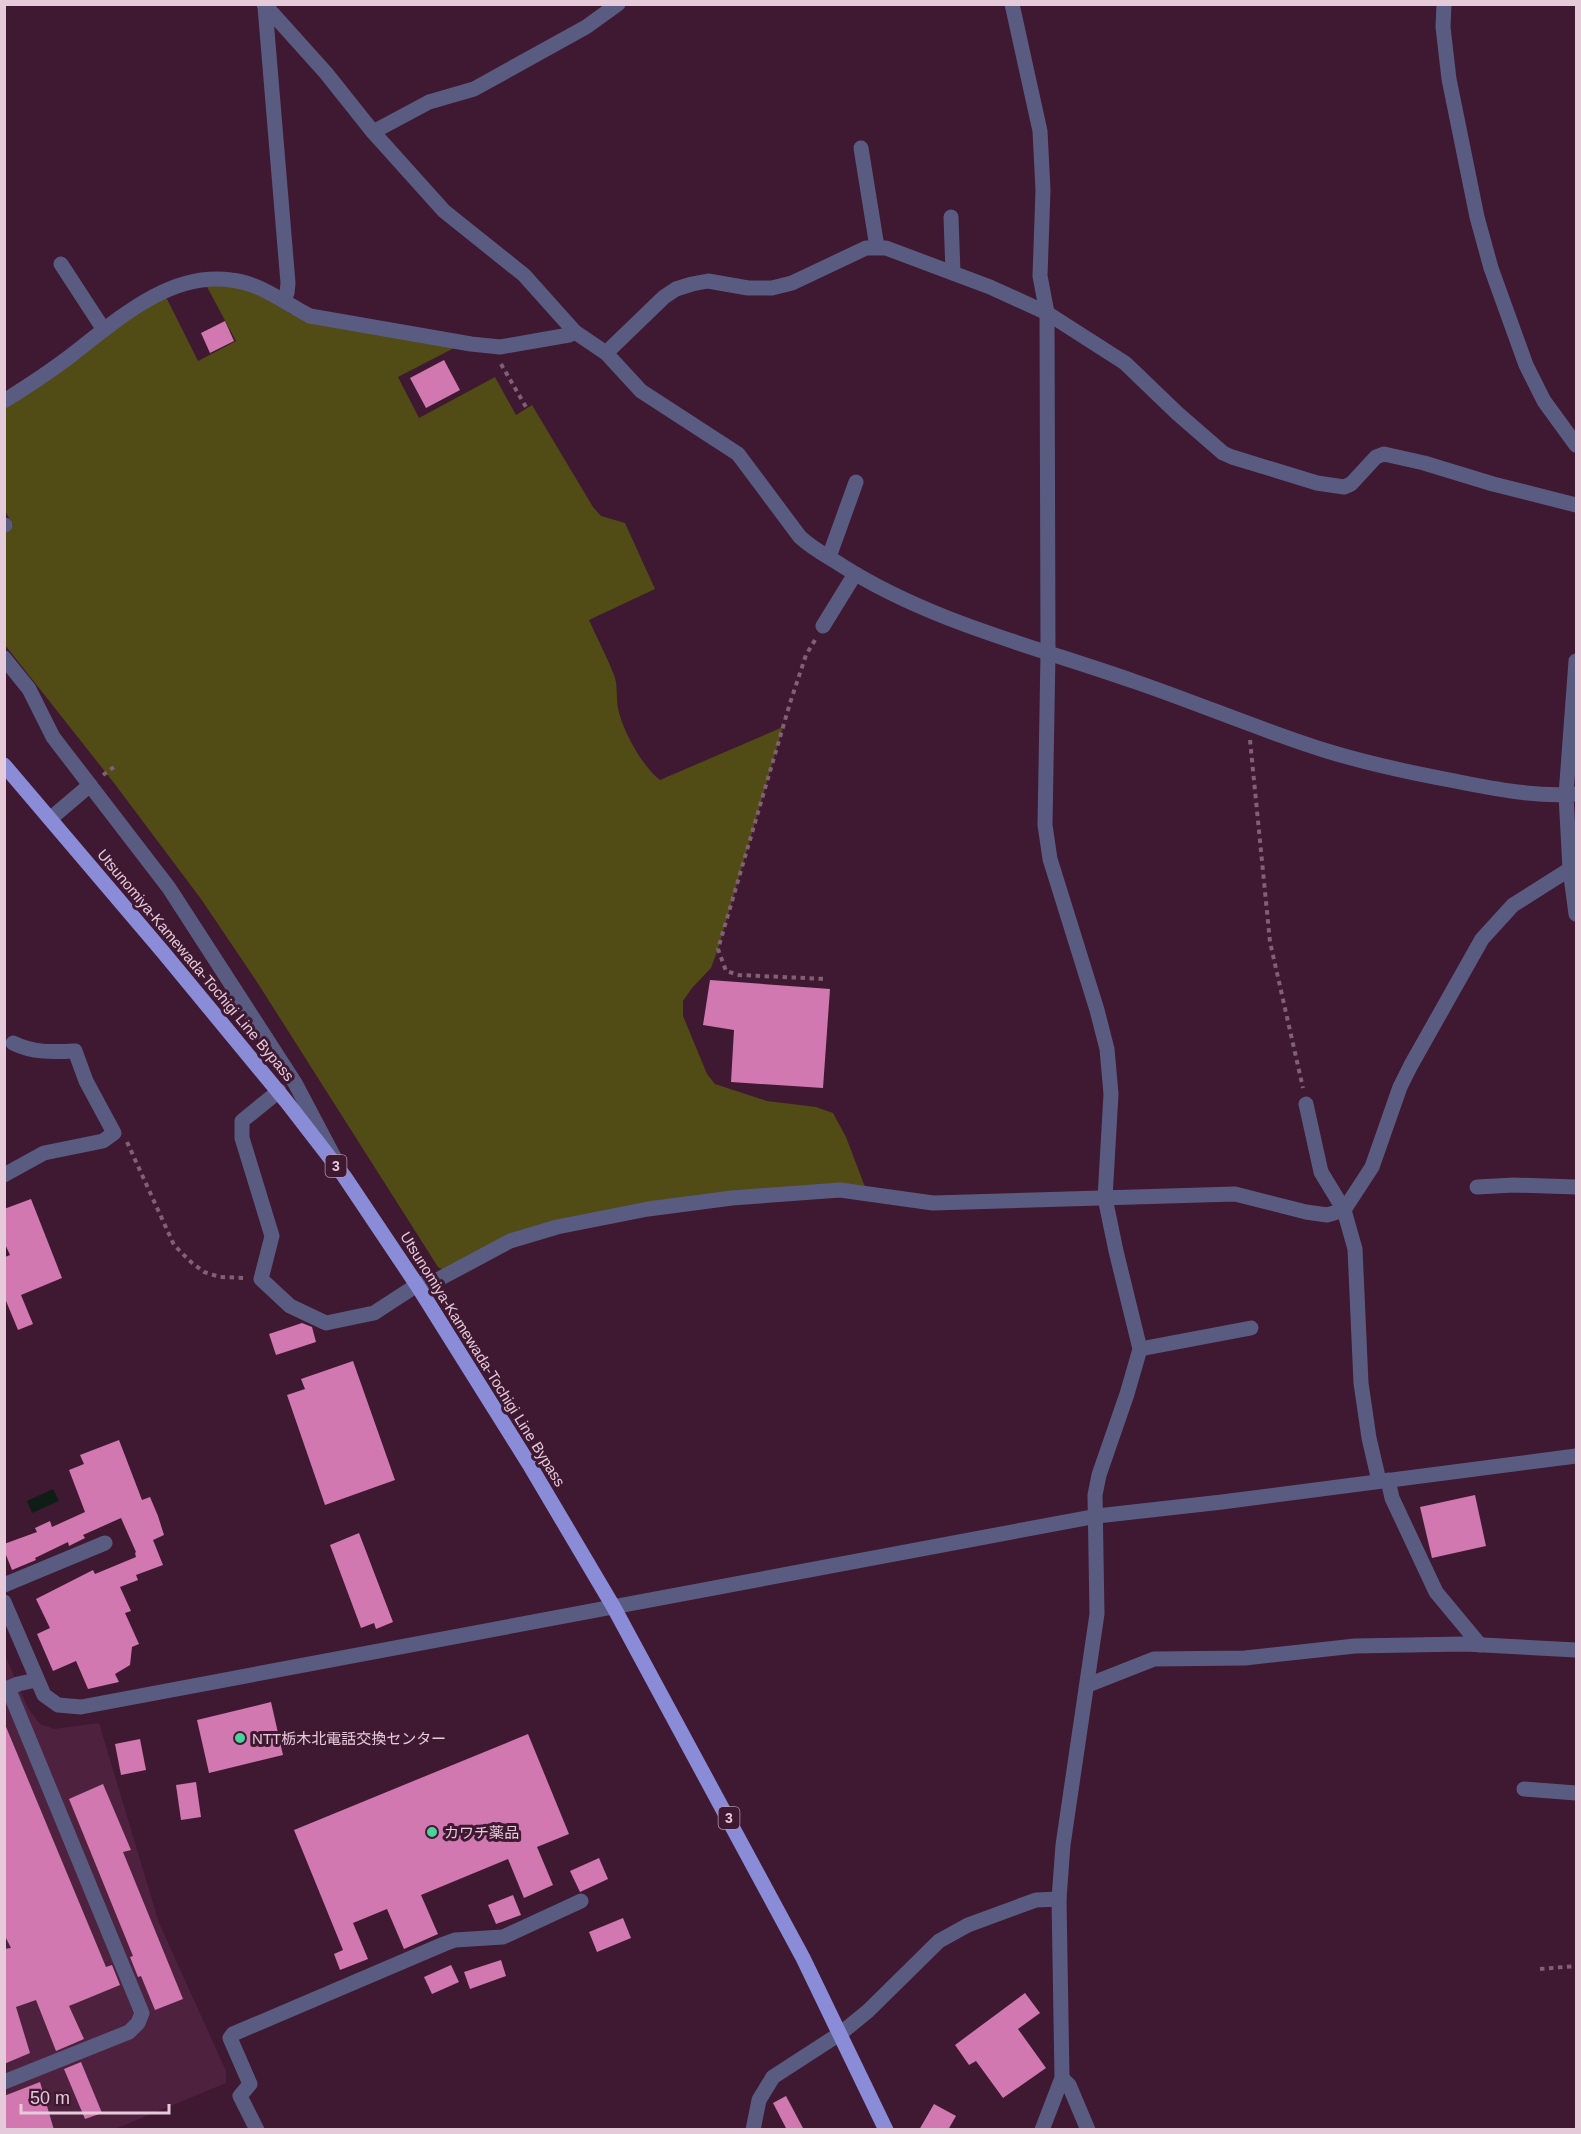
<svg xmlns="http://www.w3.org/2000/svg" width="1581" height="2134" font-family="Helvetica,'Noto Sans JP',sans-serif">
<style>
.built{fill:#4e223f}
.green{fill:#514b15}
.water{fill:#0e1e16}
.building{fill:#d178b0}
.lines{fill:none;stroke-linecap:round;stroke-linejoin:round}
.path{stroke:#815f74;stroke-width:4;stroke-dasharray:4.5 4.5;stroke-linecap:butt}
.minor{stroke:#5a5b80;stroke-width:15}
.major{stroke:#8b8cd8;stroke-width:15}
.poi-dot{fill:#4ad49c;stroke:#3f1832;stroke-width:2}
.labels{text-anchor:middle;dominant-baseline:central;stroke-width:6;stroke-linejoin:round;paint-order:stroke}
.shield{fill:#3f1832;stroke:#b395a8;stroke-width:1.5}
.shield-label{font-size:14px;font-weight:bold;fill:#e5cbda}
.street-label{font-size:15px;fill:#e5cbda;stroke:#3f1832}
.poi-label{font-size:15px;fill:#e5cbda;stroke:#3f1832;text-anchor:start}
</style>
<rect width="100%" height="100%" fill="#3f1832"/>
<!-- built -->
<polygon class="built" points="4,1653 28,1708 40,1724 54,1729 99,1723 159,1923 226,2071 226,2083 115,2129 5,2129"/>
<!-- green -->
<path class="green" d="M206 285H233L286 307 289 313 308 321 456 347 398 377 419 418 495 377 516 415 532 405 593 507 601 516 625 523 655 589 589 620C597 638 607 657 614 675 618 685 616 697 618 708 622 730 642 766 660 780L783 727 718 949 711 968 692 988 683 1001V1016L707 1074 715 1084 767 1101 816 1107 833 1113 846 1137 865 1187 624 1209 445 1271 438 1267 257 982 201 899 114 783 5 645V528L13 525 5 511 4 407 102 337 165 295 198 361 236 341Z"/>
<!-- water -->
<polygon class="water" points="53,1489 59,1501 32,1513 27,1501"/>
<!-- building -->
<g class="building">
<polygon points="225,321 234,341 210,353 201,333"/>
<polygon points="444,360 460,390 426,408 410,378"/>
<polygon points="710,980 830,989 823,1088 731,1082 734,1030 703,1025"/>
<polygon points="31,1199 62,1278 21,1295 33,1324 18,1330 6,1301 4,1301 4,1256 5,1257 10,1255 4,1242 4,1209"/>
<polygon points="302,1323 312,1327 316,1342 276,1355 269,1334"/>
<polygon points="353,1361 395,1480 325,1505 287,1395 305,1389 301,1379"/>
<polygon points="119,1440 142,1500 150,1497 158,1516 164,1535 153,1540 163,1565 136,1575 138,1580 120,1587 131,1611 125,1613 139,1644 132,1647 130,1665 115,1674 119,1682 88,1689 76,1661 53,1671 37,1634 50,1628 36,1599 93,1570 95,1574 136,1557 135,1553 136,1552 121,1518 83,1535 85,1538 69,1546 68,1542 35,1558 36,1560 12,1570 4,1550 4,1544 37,1532 35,1528 50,1521 52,1527 85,1512 69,1470 84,1464 80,1455"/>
<polygon points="1475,1495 1486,1546 1432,1558 1420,1507"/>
<polygon points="359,1533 393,1622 376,1629 374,1623 361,1628 330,1545"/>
<polygon points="271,1702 283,1755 209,1773 197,1720"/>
<polygon points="4,1722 106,1967 112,1965 120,1985 69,2006 84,2039 56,2051 36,2000 16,2007 30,2053 4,2064 4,1949 11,1948 4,1934"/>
<polygon points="528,1734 569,1834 537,1847 553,1885 524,1898 508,1859 421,1895 438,1934 404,1949 387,1909 353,1923 368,1959 340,1970 334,1954 343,1950 294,1830"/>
<polygon points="140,1739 146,1770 121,1775 115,1744"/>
<polygon points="196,1782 201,1817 181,1820 176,1785"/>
<polygon points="103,1784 131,1850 123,1852 183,1999 155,2010 141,1976 138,1977 130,1957 133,1956 69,1799"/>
<polygon points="599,1858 608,1879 580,1892 570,1871"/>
<polygon points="513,1895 521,1915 496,1924 488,1905"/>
<polygon points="623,1918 631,1938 597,1952 589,1932"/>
<polygon points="501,1960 506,1976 470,1989 464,1972"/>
<polygon points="451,1965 459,1982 432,1994 424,1977"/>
<polygon points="1025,1993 1040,2013 1018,2029 1046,2068 1003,2098 976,2061 969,2065 955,2045"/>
<polygon points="81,2062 102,2113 85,2119 64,2069"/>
<polygon points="40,2082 54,2130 4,2130 4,2096"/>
<polygon points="786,2096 804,2130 787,2130 773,2103"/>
<polygon points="934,2104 956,2116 948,2130 919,2130"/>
</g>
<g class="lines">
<!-- path -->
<g class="path">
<polyline points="501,364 526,407"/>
<polyline points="815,640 806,655 790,703 718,949 726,971 739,975 826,979"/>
<polyline points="1250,740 1270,942 1303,1088"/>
<polyline points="103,775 114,767"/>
<polyline points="127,1142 174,1245 191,1262 204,1272 220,1277 246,1278"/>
<polyline points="1540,1969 1576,1966"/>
</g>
<!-- minor -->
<g class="minor">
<path d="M264 4 326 73 373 132 444 211 524 275 575 332 606 353 641 391 738 454 800 537C813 549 827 556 841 565 930 622 1037 647 1136 682 1200 704 1263 731 1327 751 1369 764 1412 773 1455 781 1495 789 1535 797 1576 794"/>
<polyline points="1012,4 1040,131 1043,190 1040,276 1047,313 1048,653 1045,825 1050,859 1097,1010 1107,1049 1111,1094 1105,1198 1116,1251 1140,1349 1127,1394 1099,1475 1095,1495 1097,1614 1063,1845 1059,1899 1062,2078 1042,2130"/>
<polyline points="1444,4 1443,27 1449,79 1477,217 1491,268 1526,365 1544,401 1576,445"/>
<polyline points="265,7 288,283 287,293 284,299"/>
<polyline points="373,132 429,102 474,89 586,27 618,4"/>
<polyline points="861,148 877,247"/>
<polyline points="951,217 953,273"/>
<polyline points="61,264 104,330"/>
<polyline points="606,353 664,297 676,289 692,284 708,281 748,288 772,288 792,283 866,248 886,248 990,287 1047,313 1125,363 1177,413 1223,453 1232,457 1317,483 1344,487 1351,484 1376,457 1384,454 1424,463 1493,484 1576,505"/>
<path d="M4 401C28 386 51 371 73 354 117 320 170 271 231 280 260 283 285 303 310 316L471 344 500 347 569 335 575 332"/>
<polyline points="4,525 5,525"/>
<polyline points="829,557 856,482"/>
<polyline points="823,626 855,574"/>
<polyline points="4,658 29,689 53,737 169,888 295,1083 334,1157"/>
<polyline points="1576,661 1566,795 1570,869 1576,914"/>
<polyline points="50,819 90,785"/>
<polyline points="279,1091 242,1121 242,1138 272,1236 261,1279 290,1306 326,1323 374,1313 417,1285 439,1279 510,1241 557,1227 648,1209 732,1198 840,1190 933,1203 1235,1194 1306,1212 1327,1215 1344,1210 1321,1172 1306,1104"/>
<path d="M4 1175 44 1153 103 1141 114 1133 86 1081 75 1051C53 1052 33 1053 13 1043"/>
<polyline points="1477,1187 1514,1185 1576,1187"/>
<polyline points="1140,1349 1251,1328"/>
<polyline points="1388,1480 1392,1498 1436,1592 1480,1645"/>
<polyline points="1379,1481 1369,1438 1361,1383 1355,1249 1344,1210 1372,1167 1400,1087 1411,1065 1482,939 1513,905 1570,869"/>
<polyline points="4,1585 105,1543"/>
<polyline points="4,1602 44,1695 58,1705 81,1707 1097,1516 1222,1502 1576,1456"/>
<polyline points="1088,1685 1154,1659 1245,1658 1355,1646 1465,1644 1576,1650"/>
<polyline points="4,1690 18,1684 36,1680"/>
<polyline points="1524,1789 1576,1793"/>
<polyline points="1062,2078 1069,2085 1088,2130"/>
<polyline points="4,2082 129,2032 138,2023 142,2013 8,1688"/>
<polyline points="257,2130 240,2096 250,2084 230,2038 233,2034 444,1944 455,1940 503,1937 581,1901"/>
<polyline points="753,2130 759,2100 773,2077 841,2033 868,2011 939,1941 968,1925 1036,1900 1059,1899"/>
</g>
<!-- major -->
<polyline class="major" points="4,765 163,952 286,1101 344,1176 417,1285 529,1464 613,1606 803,1958 886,2130"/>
</g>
<!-- markers -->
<g class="poi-dot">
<circle cx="240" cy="1738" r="6"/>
<circle cx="432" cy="1832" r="6"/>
</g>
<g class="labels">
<!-- shield labels -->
<g class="shield">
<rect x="325.5" y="1155" width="21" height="22" rx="4.5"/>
<rect x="718.5" y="1807" width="21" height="22" rx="4.5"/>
</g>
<g class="shield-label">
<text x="336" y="1166">3</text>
<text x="729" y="1818">3</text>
</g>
<!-- street labels -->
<g class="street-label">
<text transform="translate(196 965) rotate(50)">Utsunomiya-Kamewada-Tochigi Line Bypass</text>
<text transform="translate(483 1359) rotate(58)">Utsunomiya-Kamewada-Tochigi Line Bypass</text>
</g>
<!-- poi labels -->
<g class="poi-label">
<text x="252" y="1738">NTT栃木北電話交換センター</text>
<text x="444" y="1832">カワチ薬品</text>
</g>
</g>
<!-- border -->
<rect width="1581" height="2134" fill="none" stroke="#e5cbda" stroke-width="12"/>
<!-- scale -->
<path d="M21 2104v9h148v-9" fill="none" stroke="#e5cbda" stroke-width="3"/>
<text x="30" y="2104" font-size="18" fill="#e5cbda" stroke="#3f1832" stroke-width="4.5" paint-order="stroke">50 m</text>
</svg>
